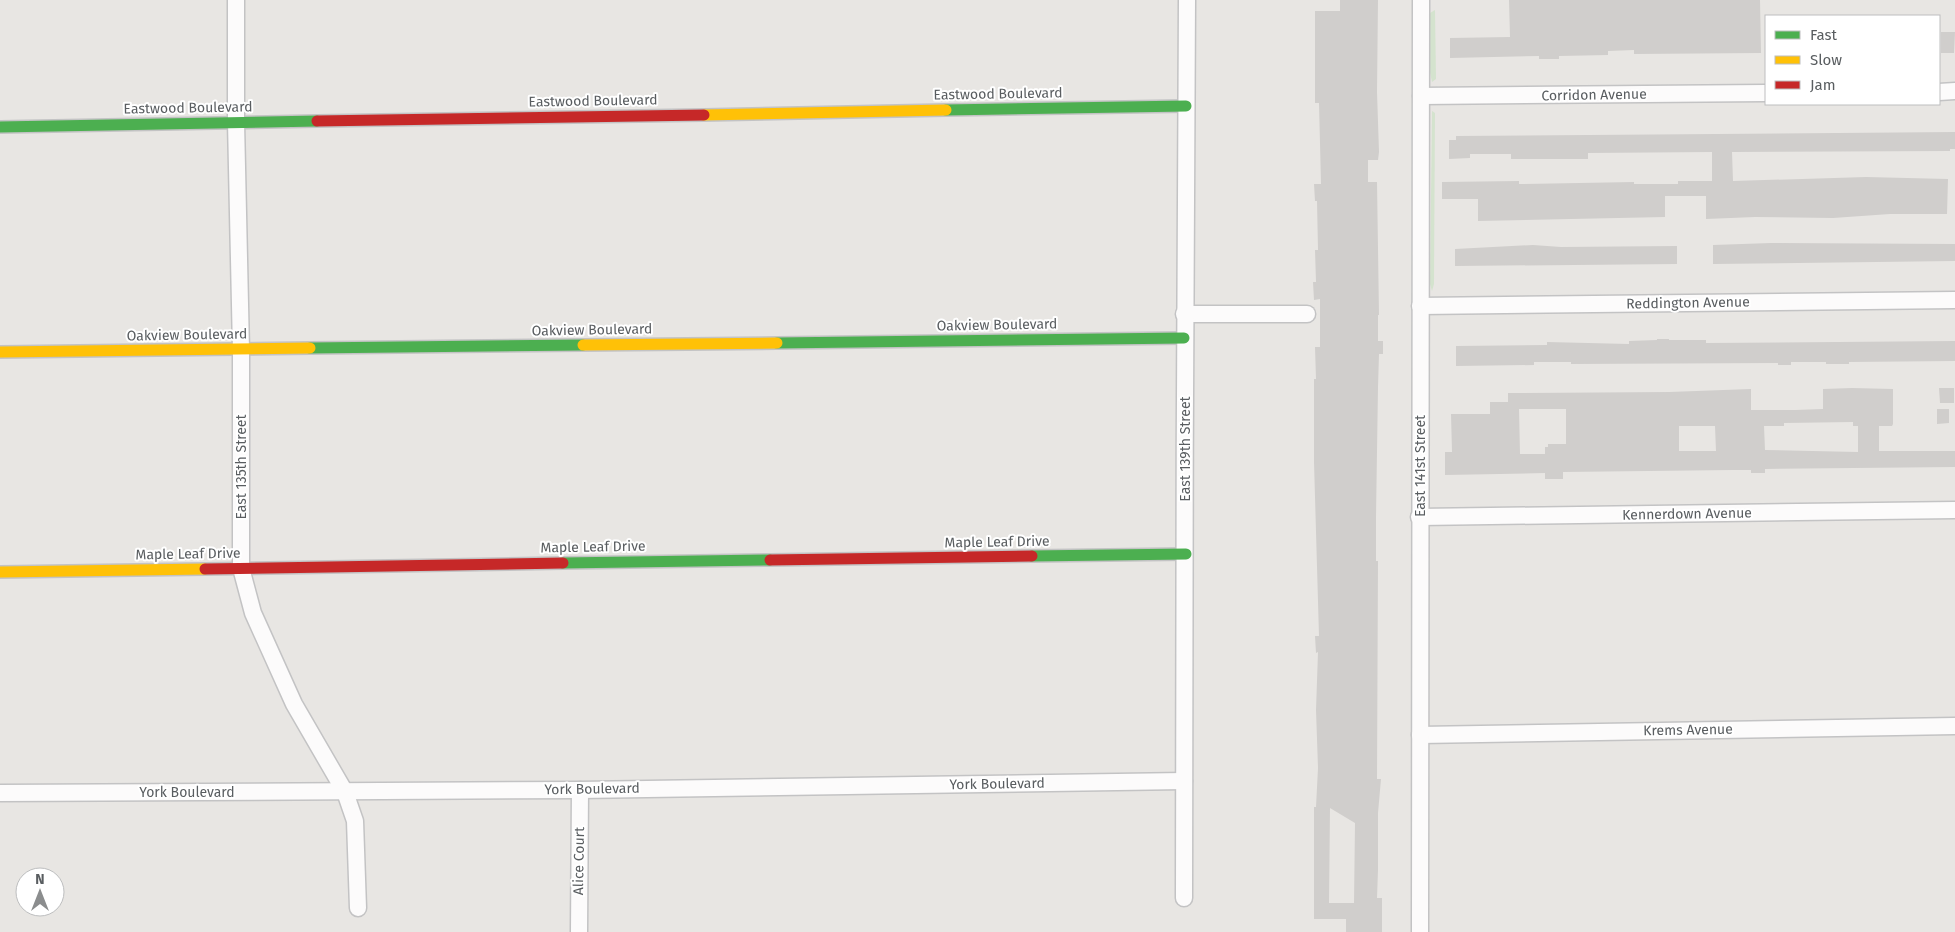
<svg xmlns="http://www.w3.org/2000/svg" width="1955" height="932" font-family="'Fira Sans',sans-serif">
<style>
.green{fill:#d4e3ce}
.building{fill:#d0cecc;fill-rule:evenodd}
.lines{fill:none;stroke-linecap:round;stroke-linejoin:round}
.street-casing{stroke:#c3c3c4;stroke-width:19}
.fast-casing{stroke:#c3c3c4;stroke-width:14}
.slow-casing{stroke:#c3c3c4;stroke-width:14}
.jam-casing{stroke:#c3c3c4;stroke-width:14}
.street{stroke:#fcfbfb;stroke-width:16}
.fast{stroke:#4caf50;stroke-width:11}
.slow{stroke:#ffc107;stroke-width:11}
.jam{stroke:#c62828;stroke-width:11}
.labels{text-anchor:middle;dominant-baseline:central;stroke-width:4;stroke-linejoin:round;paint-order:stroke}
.street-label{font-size:14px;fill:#595d60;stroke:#fff}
</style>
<rect width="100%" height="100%" fill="#e8e6e3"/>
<!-- green -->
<g class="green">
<polygon points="1435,10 1436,79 1432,82 1430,72 1430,13"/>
<polygon points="1432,111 1435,113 1434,284 1432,291 1430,284"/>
</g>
<!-- building -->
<g class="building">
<path d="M1340 0H1378L1377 92 1379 152 1378 160H1368V182H1377L1379 315H1378V341H1383V354H1379L1378 387 1376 517V561H1378L1377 779H1381L1378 813V870L1377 898H1382V932H1346V919H1314V807H1316L1318 768 1316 710 1318 652 1316 653 1315 636H1319L1314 462V379H1316L1315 347H1320V299L1314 300 1313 282H1316L1315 250H1318L1317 201H1315L1314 184H1321L1319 103H1315V11H1340ZM1330 808 1355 823 1354 903H1329Z"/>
<polygon points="1509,0 1760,0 1761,53 1634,54 1634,50 1608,51 1608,55 1559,56 1559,59 1539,59 1539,56 1450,58 1450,38 1510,37"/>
<polygon points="1941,32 1955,32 1954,53 1941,53"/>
<polygon points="1955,132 1955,149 1950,149 1950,151 1732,152 1733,181 1866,177 1948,179 1947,214 1890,214 1833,218 1755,217 1706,219 1706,196 1665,196 1665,217 1478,221 1478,199 1442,199 1442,182 1519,181 1519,184 1634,182 1634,184 1678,184 1678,181 1712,181 1712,152 1588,153 1588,159 1511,159 1511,154 1470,154 1470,158 1449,159 1449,140 1456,140 1456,136"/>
<polygon points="1771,243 1955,244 1955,261 1713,264 1713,245"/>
<polygon points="1533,245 1561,247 1677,246 1677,264 1455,266 1455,249"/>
<polygon points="1657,339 1669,339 1669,340 1706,340 1706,343 1955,341 1955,361 1849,362 1849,364 1826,364 1826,362 1791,362 1791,365 1778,365 1778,363 1571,364 1571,362 1534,362 1534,365 1456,366 1456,346 1547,345 1547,342 1629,344 1629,341 1657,340"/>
<path d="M1852 388 1893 389V424L1892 426H1879V451H1955V467L1765 469V473H1751V470H1733L1563 472V479H1545V473L1445 475V452H1452L1451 414H1490V402H1508V393L1669 392 1751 389V410H1795L1823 409V389ZM1519 409H1566V444H1548V447H1545V454H1520ZM1853 422V426H1858V452L1765 450 1764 426H1784V423ZM1679 426H1715L1716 451H1679Z"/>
<polygon points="1939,388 1954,388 1954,403 1940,403"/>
<polygon points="1937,409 1949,409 1949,423 1937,424"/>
</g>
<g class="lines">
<defs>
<g id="street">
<polyline points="236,0 236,122 241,350 241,568 253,613 294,704 345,792 355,821 358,908"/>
<polyline points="1939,92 1955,91"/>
<polyline points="1421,96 1766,93"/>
<polyline points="1420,306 1955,300"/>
<polyline points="1184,314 1307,314"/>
<polyline points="1419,517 1955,510"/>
<polyline points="1420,735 1955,726"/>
<polyline points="0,793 580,790 1184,781"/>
<path d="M1184 898C1184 599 1185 299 1187 0"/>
<polyline points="579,932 580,790"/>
<polyline points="1420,932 1421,0"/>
</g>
<g id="fast">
<polyline points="946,110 1186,106"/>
<polyline points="0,127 317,121"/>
<polyline points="777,343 1184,338"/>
<polyline points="310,348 583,345"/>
<polyline points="1032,556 1186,554"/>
<polyline points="563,563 770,560"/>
</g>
<g id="slow">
<polyline points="704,115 946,110"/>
<polyline points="583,345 777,343"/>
<polyline points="0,352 310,348"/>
<polyline points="0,572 205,569"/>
</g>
<g id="jam">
<polyline points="317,121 704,115"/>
<polyline points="770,560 1032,556"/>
<polyline points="205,569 563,563"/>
</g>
</defs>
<!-- street casing -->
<use href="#street" class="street-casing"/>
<!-- fast casing -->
<use href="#fast" class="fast-casing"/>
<!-- slow casing -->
<use href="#slow" class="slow-casing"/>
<!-- jam casing -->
<use href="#jam" class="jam-casing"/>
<!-- street -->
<use href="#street" class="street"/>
<!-- fast -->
<use href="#fast" class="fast"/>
<!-- slow -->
<use href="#slow" class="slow"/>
<!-- jam -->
<use href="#jam" class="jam"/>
</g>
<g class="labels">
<!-- street labels -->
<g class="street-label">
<text transform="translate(998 94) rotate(-1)">Eastwood Boulevard</text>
<text transform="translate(1594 95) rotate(-1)">Corridon Avenue</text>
<text transform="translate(593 101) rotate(-1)">Eastwood Boulevard</text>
<text transform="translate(188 108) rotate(-1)">Eastwood Boulevard</text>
<text transform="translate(1688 303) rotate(-1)">Reddington Avenue</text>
<text transform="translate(997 325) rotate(-1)">Oakview Boulevard</text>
<text transform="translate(592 330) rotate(-1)">Oakview Boulevard</text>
<text transform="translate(187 335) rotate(-1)">Oakview Boulevard</text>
<text transform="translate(1185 449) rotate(-90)">East 139th Street</text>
<text transform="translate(1420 466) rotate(-90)">East 141st Street</text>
<text transform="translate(241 467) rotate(-90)">East 135th Street</text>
<text transform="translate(1687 514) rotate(-1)">Kennerdown Avenue</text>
<text transform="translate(997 542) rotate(-1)">Maple Leaf Drive</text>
<text transform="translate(593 547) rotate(-1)">Maple Leaf Drive</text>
<text transform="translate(188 554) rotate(-1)">Maple Leaf Drive</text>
<text transform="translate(1688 730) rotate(-1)">Krems Avenue</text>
<text transform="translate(997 784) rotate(-1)">York Boulevard</text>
<text transform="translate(592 789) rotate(-1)">York Boulevard</text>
<text x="187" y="792">York Boulevard</text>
<text transform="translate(579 861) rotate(-89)">Alice Court</text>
</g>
</g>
<!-- legend -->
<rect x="1765" y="15" width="175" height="90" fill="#ffffff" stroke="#bdbebf"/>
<rect x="1775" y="31" width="25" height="8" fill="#4caf50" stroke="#bdbebf"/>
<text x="1810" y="40" font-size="15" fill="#595d60">Fast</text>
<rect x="1775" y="56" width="25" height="8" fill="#ffc107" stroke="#bdbebf"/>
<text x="1810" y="65" font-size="15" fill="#595d60">Slow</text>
<rect x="1775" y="81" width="25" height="8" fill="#c62828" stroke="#bdbebf"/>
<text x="1810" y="90" font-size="15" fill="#595d60">Jam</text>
<!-- north arrow -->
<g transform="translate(40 892)"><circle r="24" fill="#ffffff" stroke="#bdbebf"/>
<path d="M0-4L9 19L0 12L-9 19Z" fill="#8b8d8e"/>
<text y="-8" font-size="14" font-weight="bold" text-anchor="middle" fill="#595d60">N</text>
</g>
</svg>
